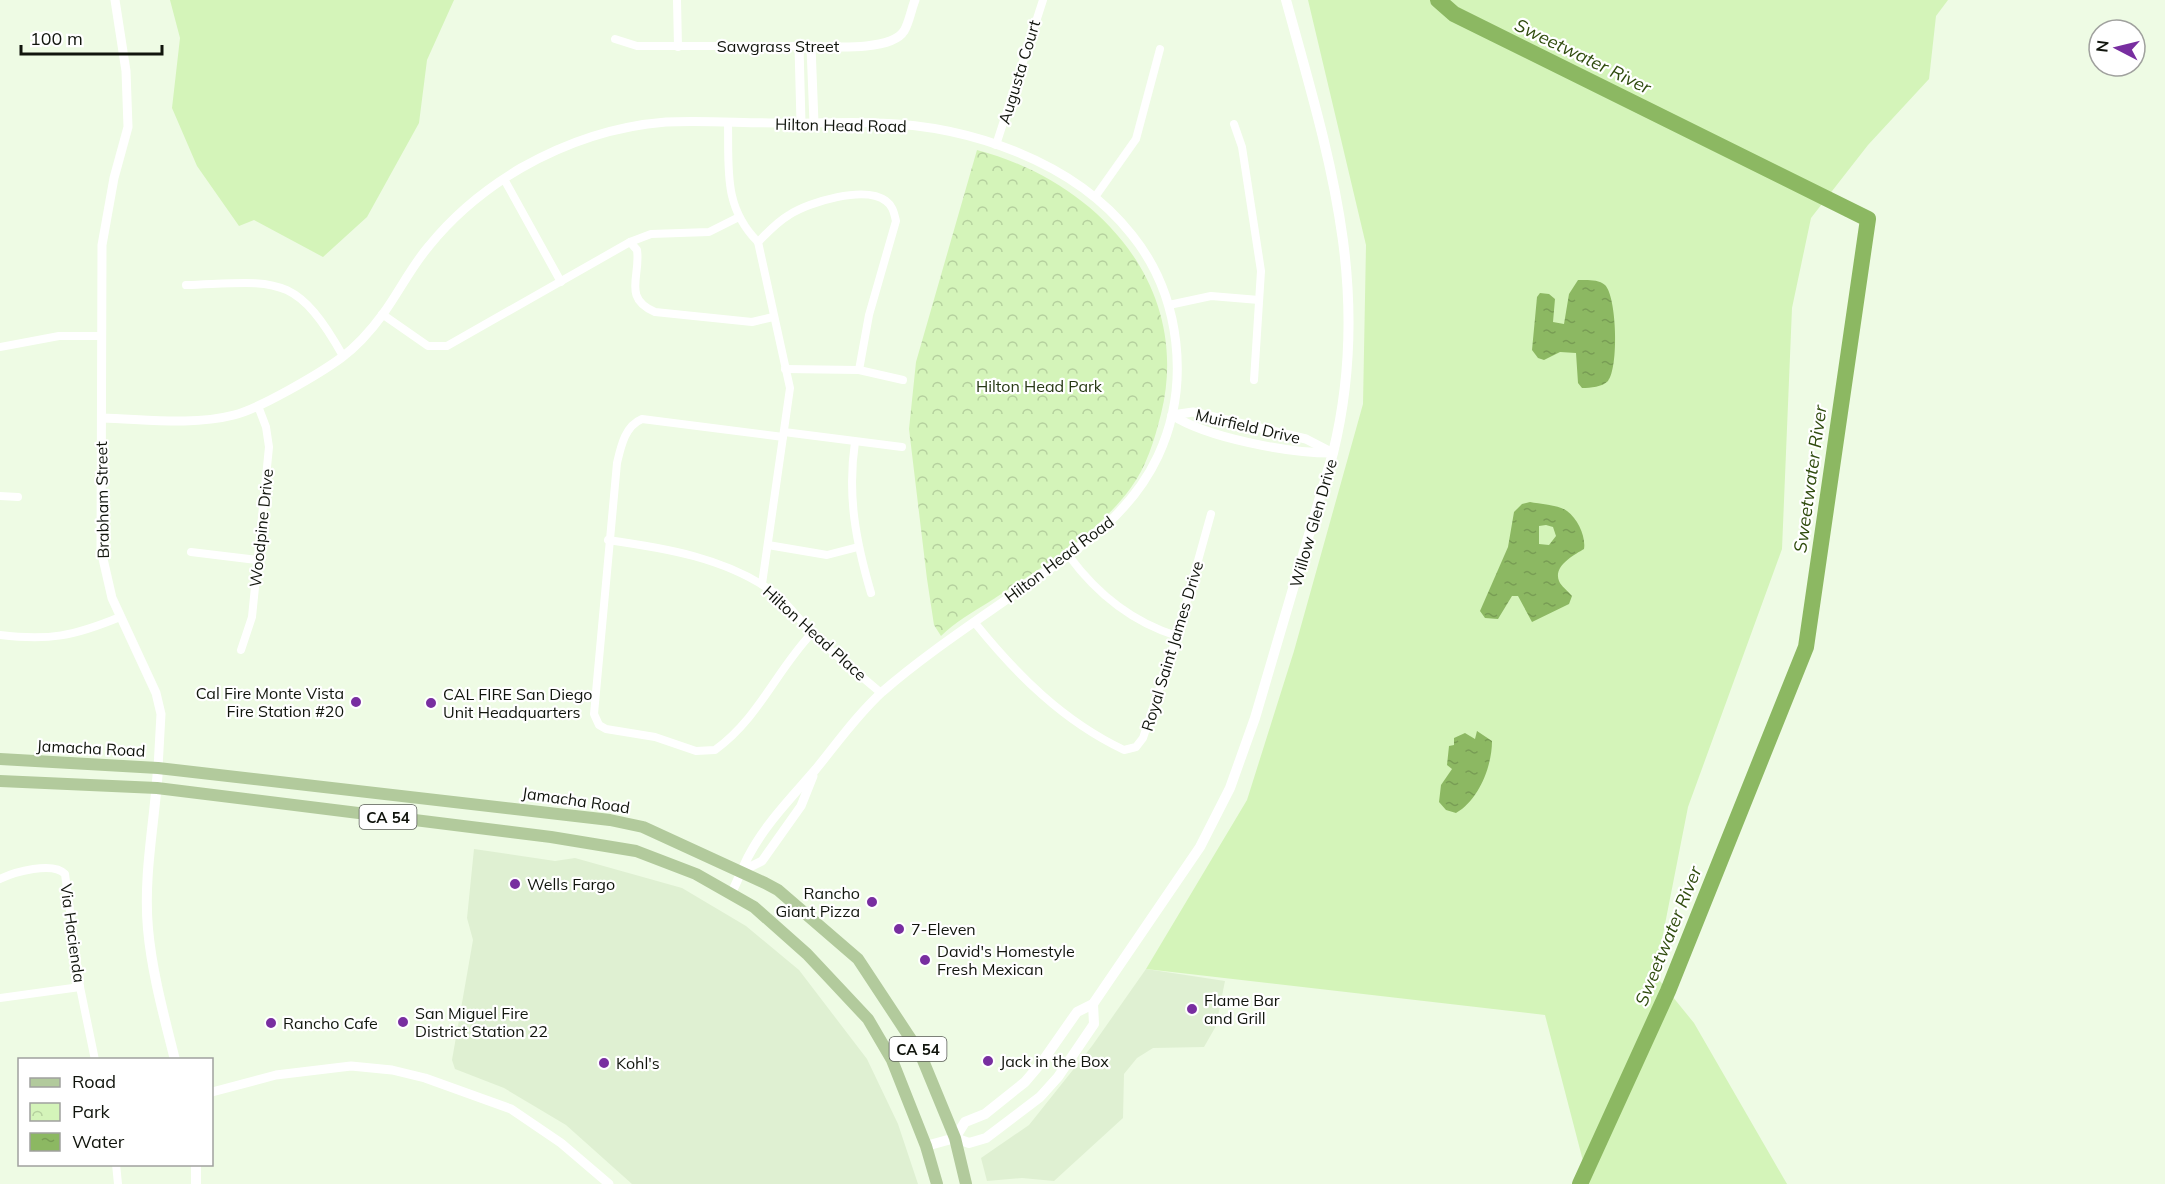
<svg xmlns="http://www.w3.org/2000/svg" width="2165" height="1184" font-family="Mulish,sans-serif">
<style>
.built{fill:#dff0d2}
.grass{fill:#d4f4b9}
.park{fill:url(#park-crowns)}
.water{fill:url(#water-ripples);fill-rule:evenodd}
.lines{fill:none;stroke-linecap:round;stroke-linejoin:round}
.river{stroke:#8cb862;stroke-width:16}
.minor{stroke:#fff;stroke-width:8}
.tertiary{stroke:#fff;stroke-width:9}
.secondary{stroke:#fff;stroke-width:10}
.primary{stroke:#b2ca9c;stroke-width:12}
.poi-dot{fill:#782ea0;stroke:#fff;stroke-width:2}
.labels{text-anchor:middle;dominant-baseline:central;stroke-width:4.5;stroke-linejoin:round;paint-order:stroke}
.shield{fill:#fff;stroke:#585b56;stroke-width:1.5}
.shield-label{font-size:15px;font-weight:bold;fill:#11150d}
.street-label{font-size:16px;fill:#11150d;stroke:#fff}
.park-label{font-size:16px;fill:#263814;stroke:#fff}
.poi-label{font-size:16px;fill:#11150d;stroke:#fff;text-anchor:start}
.water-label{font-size:18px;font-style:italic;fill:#304c0e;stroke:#fff}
</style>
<defs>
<pattern id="park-crowns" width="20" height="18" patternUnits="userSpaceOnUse" patternTransform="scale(1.5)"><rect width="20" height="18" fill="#d4f4b9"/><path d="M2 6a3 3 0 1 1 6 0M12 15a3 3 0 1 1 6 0" fill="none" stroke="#b5d09e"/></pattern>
<pattern id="water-ripples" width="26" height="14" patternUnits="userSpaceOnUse" patternTransform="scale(1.5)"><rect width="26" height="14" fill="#8cb862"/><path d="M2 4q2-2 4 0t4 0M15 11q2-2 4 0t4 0" fill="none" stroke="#789d54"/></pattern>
</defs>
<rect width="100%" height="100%" fill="#eefbe4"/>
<!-- built -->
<g class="built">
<polygon points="474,849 555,861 575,858 682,888 746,926 799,970 867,1059 898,1124 918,1184 632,1184 566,1125 504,1088 455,1069 452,1060 473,940 467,918"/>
<polygon points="1146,969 1225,981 1216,1026 1204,1047 1153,1048 1137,1058 1124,1074 1123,1118 1054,1181 1022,1178 987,1181 981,1158 1029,1125 1092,1046"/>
</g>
<!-- grass -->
<g class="grass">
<polygon points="170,0 454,0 427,60 419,123 367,217 323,257 254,220 239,226 197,166 172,108 180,38"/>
<polygon points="1308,0 1948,0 1936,16 1929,79 1868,145 1811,218 1792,308 1782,549 1688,807 1655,975 1694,1023 1787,1184 1589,1184 1545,1015 1146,969 1247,800 1294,651 1363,404 1366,245"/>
</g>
<!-- park -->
<path class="park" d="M977 150C1096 181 1193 285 1161 414 1154 441 1147 466 1130 489 1094 537 1039 569 989 602 973 612 955 622 941 636L934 625 927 579 909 429 916 362Z"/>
<!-- water -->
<g class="water">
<path d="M1578 280C1587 280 1598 279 1605 285 1617 297 1619 368 1608 381 1602 387 1591 388 1582 388L1578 383 1576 353 1560 352 1544 360 1538 358 1532 350 1537 297 1540 293 1549 294 1555 299 1553 322 1564 324 1569 294Z"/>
<path d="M1530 502C1540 504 1559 505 1567 511 1578 519 1586 537 1584 549 1574 555 1553 566 1559 581 1561 586 1568 591 1572 596L1569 604 1532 622 1518 596H1512L1498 619 1485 618 1480 611 1508 547 1514 512 1522 504ZM1546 525 1553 527 1556 536 1549 545 1539 544V526Z"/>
<path d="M1477 731 1492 741C1492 766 1479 800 1456 813L1446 810 1439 802 1441 785 1452 769 1447 765 1449 746 1454 745V738L1465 733 1475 739Z"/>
</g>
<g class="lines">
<!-- river -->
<polyline class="river" points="1438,0 1454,14 1868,219 1806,647 1668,991 1580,1184"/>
<!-- minor -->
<g class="minor">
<polyline points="677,0 678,47"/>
<polyline points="615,39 637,46 799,46"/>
<path d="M728 123C729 169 723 207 758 242"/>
<polyline points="1234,124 1242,147 1261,271 1254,380"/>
<polyline points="996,145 1043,0"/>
<polyline points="504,179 561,282"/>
<polyline points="1095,197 1136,139 1160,49"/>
<path d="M630 242 637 250C641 276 622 298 655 312L752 322 773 317"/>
<polyline points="758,242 790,388 762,584"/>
<path d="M758 242C768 232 777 222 789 215 809 202 865 185 886 201 893 206 894 213 896 221L869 315 859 370"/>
<path d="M186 285C276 282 295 271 343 356"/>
<polyline points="1169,305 1211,296 1259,300"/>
<polyline points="382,314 428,346 447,346 630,242 651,234 709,232 739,217"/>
<polyline points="0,347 59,336 102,336"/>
<polyline points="785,369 859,370 903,380"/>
<polyline points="784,432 902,447"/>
<path d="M783 437 642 419C625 426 621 446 617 463L594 714 599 725 606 729 655 737 696 751 715 750C759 718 776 671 812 633"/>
<path d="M855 442C847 496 856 542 871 593"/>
<polyline points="0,496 18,497"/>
<path d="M608 540C665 548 726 558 773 592 788 603 799 620 811 632 833 654 858 673 881 693"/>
<polyline points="768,545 827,555 858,547"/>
<polyline points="191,552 257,560"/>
<path d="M1069 556C1097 594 1132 622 1177 636"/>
<path d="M975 623C1017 675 1063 721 1124 750L1136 747 1143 738 1177 636 1211 514"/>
<path d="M0 635C49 641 74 636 120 617"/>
<polyline points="241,650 252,617 269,447 266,427 258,406"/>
<path d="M0 879C14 872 53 861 65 874L80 987 95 1060"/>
<polyline points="0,998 80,987"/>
<polyline points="116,1164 118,1184"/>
</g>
<!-- tertiary -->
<g class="tertiary">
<polyline points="115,0 126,71 128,127 114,178 102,245 101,550 112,598 156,693 161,714 158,768"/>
<polyline points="811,46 814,123"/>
<path d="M801 123 799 46C824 46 890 53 904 31 909 23 911 10 915 0"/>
<polyline points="1172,415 1193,412 1306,439 1333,453"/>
<path d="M1172 415C1207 438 1289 453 1331 453"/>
<path d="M102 418C145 419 191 426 234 415 259 409 319 374 341 358 356 347 372 329 383 314 399 292 411 267 429 246 454 215 487 188 521 168 565 143 615 126 666 122 702 120 740 123 777 123 811 124 845 121 879 123 970 126 1074 161 1132 235 1181 296 1191 385 1158 456 1131 514 1080 548 1030 583 981 618 928 652 882 692 857 715 838 742 816 769 792 797 765 824 748 857 742 869 737 882 731 894"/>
<polyline points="744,870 762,861 801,806 813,776"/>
<polyline points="212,1092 276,1075 351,1066 392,1070 425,1078 511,1109 561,1143 609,1184"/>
</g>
<!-- secondary -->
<g class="secondary">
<path d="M158 768C155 821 143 875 148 929 152 973 164 1016 175 1060"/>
<polyline points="955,1138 969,1143 986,1138 1040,1097 1058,1077 1094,1024 1093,1004"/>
<path d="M926 1146 955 1138 965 1122 985 1114 1025 1082 1042 1062 1077 1012 1093 1004 1200 847 1230 788 1255 718 1333 453C1373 291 1329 156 1286 0"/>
<polyline points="196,1164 196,1184"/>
</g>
<!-- primary -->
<g class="primary">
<polyline points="0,759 158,768 610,820 643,827 765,883 778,890 858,959 920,1053 955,1138 966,1184"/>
<polyline points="0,781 157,788 551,837 636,851 696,874 754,907 807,954 868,1019 892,1060 926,1146 937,1184"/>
</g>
</g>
<!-- markers -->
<g class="poi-dot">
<circle cx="356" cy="702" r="6"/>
<circle cx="431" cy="703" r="6"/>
<circle cx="515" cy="884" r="6"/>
<circle cx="872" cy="902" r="6"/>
<circle cx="899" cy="929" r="6"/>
<circle cx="925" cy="960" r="6"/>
<circle cx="1192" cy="1009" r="6"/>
<circle cx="403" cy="1022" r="6"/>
<circle cx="271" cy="1023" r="6"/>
<circle cx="988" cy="1061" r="6"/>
<circle cx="604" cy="1063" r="6"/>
</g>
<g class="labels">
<!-- shield labels -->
<g class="shield">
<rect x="359.5" y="805" width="57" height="24" rx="4.5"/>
<rect x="889.5" y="1037" width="57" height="24" rx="4.5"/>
</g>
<g class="shield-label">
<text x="388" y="817">CA 54</text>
<text x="918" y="1049">CA 54</text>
</g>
<!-- street labels -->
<g class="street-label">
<text x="778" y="46">Sawgrass Street</text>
<text transform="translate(1019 72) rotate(-73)">Augusta Court</text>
<text transform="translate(841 125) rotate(1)">Hilton Head Road</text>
<text transform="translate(1248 426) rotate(13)">Muirfield Drive</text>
<text transform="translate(102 500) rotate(-91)">Brabham Street</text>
<text transform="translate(1313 523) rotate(-74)">Willow Glen Drive</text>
<text transform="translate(261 528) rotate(-84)">Woodpine Drive</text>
<text transform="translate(1059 559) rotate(-37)">Hilton Head Road</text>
<text transform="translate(815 633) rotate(42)">Hilton Head Place</text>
<text transform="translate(1172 646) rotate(-73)">Royal Saint James Drive</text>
<text transform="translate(91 748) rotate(3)">Jamacha Road</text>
<text transform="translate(576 800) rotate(8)">Jamacha Road</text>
<text transform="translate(73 933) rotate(82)">Via Hacienda</text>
</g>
<!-- park labels -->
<g class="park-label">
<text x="1039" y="386">Hilton Head Park</text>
</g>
<!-- poi labels -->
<g class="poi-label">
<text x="344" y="693" text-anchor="end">Cal Fire Monte Vista<tspan x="344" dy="18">Fire Station #20</tspan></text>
<text x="443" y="694">CAL FIRE San Diego<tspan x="443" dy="18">Unit Headquarters</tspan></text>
<text x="527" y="884">Wells Fargo</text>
<text x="860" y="893" text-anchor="end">Rancho<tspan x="860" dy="18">Giant Pizza</tspan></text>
<text x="911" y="929">7-Eleven</text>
<text x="937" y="951">David's Homestyle<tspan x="937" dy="18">Fresh Mexican</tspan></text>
<text x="1204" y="1000">Flame Bar<tspan x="1204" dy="18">and Grill</tspan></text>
<text x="415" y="1013">San Miguel Fire<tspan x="415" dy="18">District Station 22</tspan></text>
<text x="283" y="1023">Rancho Cafe</text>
<text x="1000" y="1061">Jack in the Box</text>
<text x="616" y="1063">Kohl's</text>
</g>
<!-- water labels -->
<g class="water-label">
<text transform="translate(1583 56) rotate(26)">Sweetwater River</text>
<text transform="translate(1810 479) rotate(-82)">Sweetwater River</text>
<text transform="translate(1668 936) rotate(-68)">Sweetwater River</text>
</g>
</g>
<!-- legend -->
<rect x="18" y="1058" width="195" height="108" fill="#ffffff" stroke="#a0a19e" stroke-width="1.5"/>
<rect x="30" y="1078" width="30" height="9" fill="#b2ca9c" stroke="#a0a19e" stroke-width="1.5"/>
<text x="72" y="1088" font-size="18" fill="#11150d">Road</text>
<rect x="30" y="1103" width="30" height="18" fill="url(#park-crowns)" stroke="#a0a19e" stroke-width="1.5"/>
<text x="72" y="1118" font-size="18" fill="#11150d">Park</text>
<rect x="30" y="1133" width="30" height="18" fill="url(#water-ripples)" stroke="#a0a19e" stroke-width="1.5"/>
<text x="72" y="1148" font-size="18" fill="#11150d">Water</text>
<!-- north arrow -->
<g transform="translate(2117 48) rotate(277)"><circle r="28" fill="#ffffff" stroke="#a0a19e" stroke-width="1.5"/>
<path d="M0-4.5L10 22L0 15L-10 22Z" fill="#782ea0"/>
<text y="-9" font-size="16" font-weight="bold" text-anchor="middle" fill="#11150d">N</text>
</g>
<!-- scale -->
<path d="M21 45v9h141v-9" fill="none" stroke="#11150d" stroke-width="3"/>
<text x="30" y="45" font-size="18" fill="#11150d" stroke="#ffffff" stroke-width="4.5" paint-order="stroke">100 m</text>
</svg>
